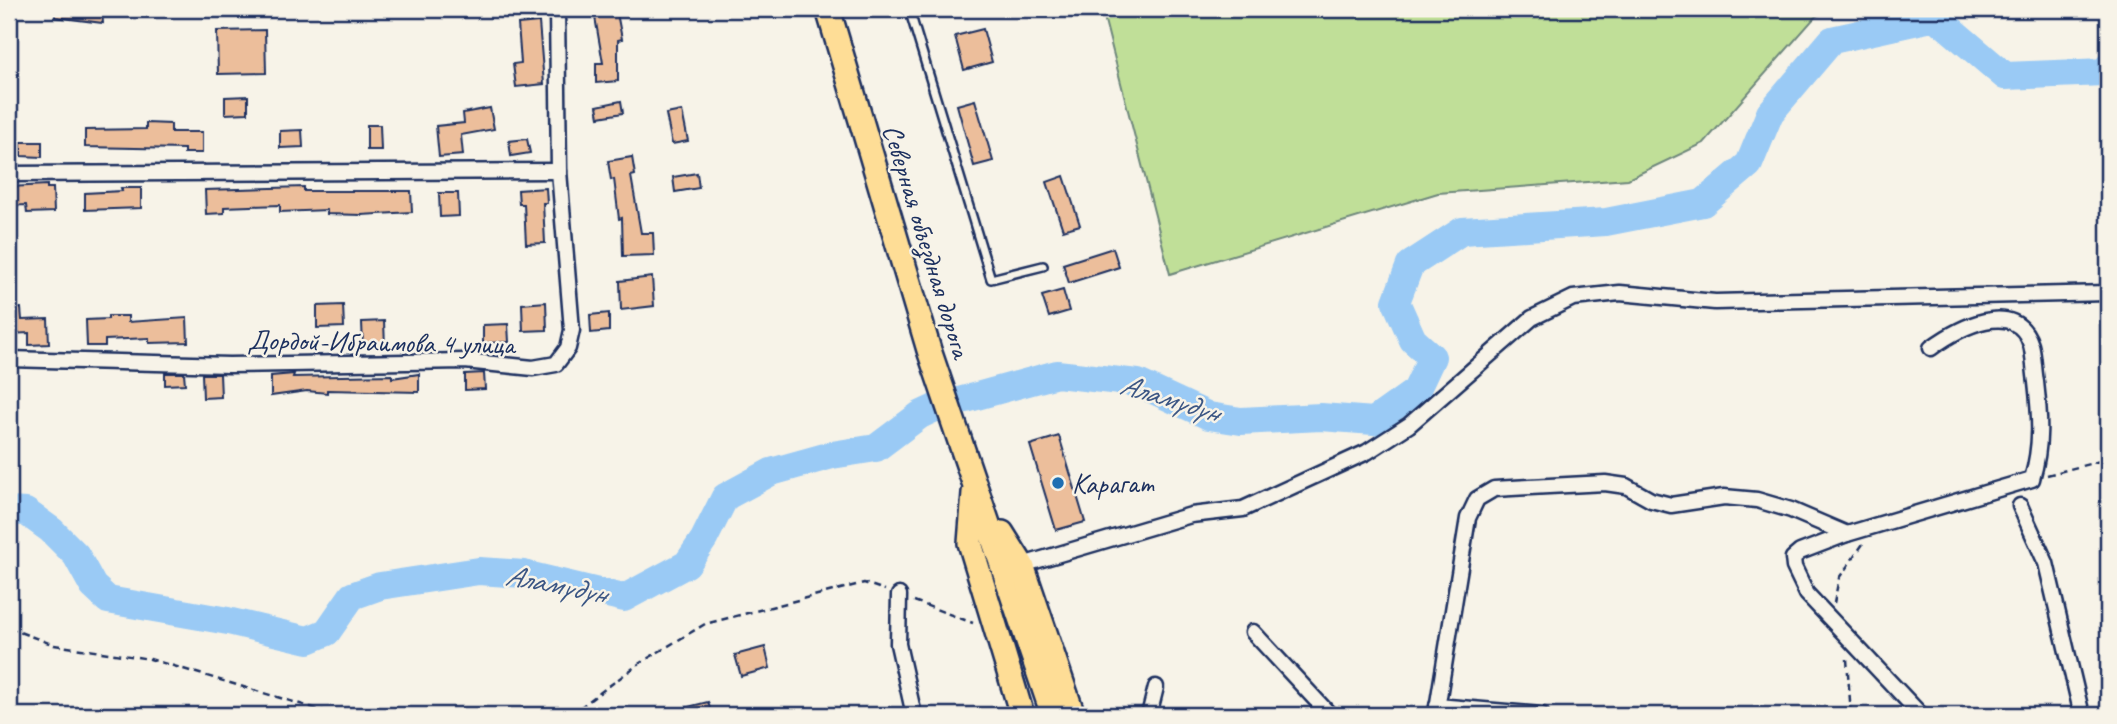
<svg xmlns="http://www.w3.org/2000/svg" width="2117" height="724" font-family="Caveat,sans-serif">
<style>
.green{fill:#c0df98;stroke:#6e877b;stroke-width:2}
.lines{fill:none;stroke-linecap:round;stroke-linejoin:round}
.river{stroke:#9acaf5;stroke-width:28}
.building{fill:#ecbe9b;stroke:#1b2f5e;stroke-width:2}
.service-casing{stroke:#1b2f5e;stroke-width:12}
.minor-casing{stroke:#1b2f5e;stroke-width:19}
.trunk-casing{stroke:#1b2f5e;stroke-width:28}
.path{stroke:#1b2f5e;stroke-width:2.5;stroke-dasharray:7 5;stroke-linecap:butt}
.service{stroke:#f7f3e8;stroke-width:7}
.minor{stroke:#f7f3e8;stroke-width:14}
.trunk{stroke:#fedd96;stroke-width:23}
.poi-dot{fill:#1f6fb2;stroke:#f7f3e8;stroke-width:2.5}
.labels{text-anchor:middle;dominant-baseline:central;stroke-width:5;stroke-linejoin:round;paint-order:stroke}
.street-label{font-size:28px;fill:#1b2f5e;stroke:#f7f3e8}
.poi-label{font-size:28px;fill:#1b2f5e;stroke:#f7f3e8;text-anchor:start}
.water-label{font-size:30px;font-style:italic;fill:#3b5684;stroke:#f7f3e8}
</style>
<rect width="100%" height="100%" fill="#f7f3e8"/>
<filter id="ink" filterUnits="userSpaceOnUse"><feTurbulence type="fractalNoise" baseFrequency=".0143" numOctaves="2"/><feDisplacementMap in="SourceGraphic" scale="14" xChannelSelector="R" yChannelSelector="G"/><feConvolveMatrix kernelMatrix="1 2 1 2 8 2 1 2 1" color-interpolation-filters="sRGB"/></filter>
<g filter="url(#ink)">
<!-- green -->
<polygon class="green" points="1102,9 1834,9 1816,16 1704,143 1628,179 1438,193 1170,274"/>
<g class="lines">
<!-- river -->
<polyline class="river" points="9,511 26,512 51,530 76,555 93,586 108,600 228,621 308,640 327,632 352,596 380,586 479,571 524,574 624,598 687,564 704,539 725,497 771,472 832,455 876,448 920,415 937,407 1057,374 1138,383 1209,416 1241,421 1321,417 1374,421 1416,391 1432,357 1413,340 1396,302 1410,265 1462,231 1606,222 1703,203 1749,164 1770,113 1832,40 1936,17 2005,76 2104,72 2108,67"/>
</g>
<!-- building -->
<g class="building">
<polygon points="55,9 102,9 103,23 55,17"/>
<polygon points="617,13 622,39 618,40 618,81 596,83 596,63 603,63 595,17"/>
<polygon points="539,22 544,84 516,87 513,64 521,63 518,24"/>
<polygon points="983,29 992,62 964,70 955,36"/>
<polygon points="265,30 266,73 218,74 217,31"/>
<polygon points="248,96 248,113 225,114 225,97"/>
<polygon points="975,100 993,161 974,166 957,105"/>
<polygon points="621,101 623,113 599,117 597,106"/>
<polygon points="490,108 494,129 461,135 463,155 439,157 436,126 464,123 463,113"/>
<polygon points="682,111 688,141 672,144 666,114"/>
<polygon points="146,123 171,124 171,132 202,132 202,153 184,153 184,149 85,147 85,130 146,129"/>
<polygon points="367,125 380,125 381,150 367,150"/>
<polygon points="302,130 303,147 280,148 280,131"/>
<polygon points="527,139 530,153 511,156 509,141"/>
<polygon points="21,142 42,142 42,157 21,156"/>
<polygon points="632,157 635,175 631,176 641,233 653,233 654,255 623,256 622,218 619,219 614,179 611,180 608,161"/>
<polygon points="697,173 699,188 675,192 673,177"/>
<polygon points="1064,176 1080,225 1063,230 1047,182"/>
<polygon points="47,185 47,188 53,188 54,212 27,213 26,205 9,206 9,187"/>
<polygon points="304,187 304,191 411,191 412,212 361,215 327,214 327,210 280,212 280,205 224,207 224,213 206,214 205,190"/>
<polygon points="121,188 141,188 141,208 85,210 85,193 122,191"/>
<polygon points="546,188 547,203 543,203 545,243 526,244 524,204 519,204 518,190"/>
<polygon points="439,193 458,193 459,216 440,217"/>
<polygon points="1113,248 1119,267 1069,283 1063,264"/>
<polygon points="652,277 654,306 621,310 620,281"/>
<polygon points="1063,290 1069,311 1049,317 1042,296"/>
<polygon points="546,302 547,330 523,331 522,304"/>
<polygon points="343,305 344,327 317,328 317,306"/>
<polygon points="21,308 22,320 48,319 49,344 29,345 29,333 9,334 9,309"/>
<polygon points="609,313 609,331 591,333 590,315"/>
<polygon points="108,316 128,316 128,322 187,318 188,342 149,343 149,338 105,340 105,346 87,346 86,320 108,319"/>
<polygon points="384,321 385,347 363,347 362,322"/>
<polygon points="508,324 509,342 483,343 483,325"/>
<polygon points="165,373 184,373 185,384 165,385"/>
<polygon points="484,373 485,389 465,390 465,374"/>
<polygon points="202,374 220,374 221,397 203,398"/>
<polygon points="294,374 293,377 392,375 392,378 419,374 419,392 327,390 327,393 307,391 271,396 271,376"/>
<polygon points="1059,436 1085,522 1056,530 1030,445"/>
<polygon points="765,647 770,668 741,676 735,655"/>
<polygon points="708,702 712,715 672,715 672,711"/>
</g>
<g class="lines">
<defs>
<polyline id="service" points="909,9 991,279 1043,266"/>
<g id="minor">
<polyline points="9,174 559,171"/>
<polyline points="9,359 229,365 465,361 533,368 556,364 568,348 572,330 559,171 557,9"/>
<polyline points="2020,506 2046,563 2082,715"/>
<polyline points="1847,534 1800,552 1793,558 1794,567 1807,594 1921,715"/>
<polyline points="1022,565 1191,515 1243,509 1367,452 1409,425 1532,318 1573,298 1620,293 1715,302 2108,293"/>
<polyline points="899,595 898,644 914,715"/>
<polyline points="1253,632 1330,715"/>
<polyline points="1437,706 1542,715"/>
<polyline points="1149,715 1156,687"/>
<path d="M1436 715 1468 518 1477 499 1494 489 1605 483 1626 486 1651 500 1671 505 1724 497 1757 500 1791 510 1847 534 2032 479C2042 445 2040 417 2036 382 2034 371 2034 356 2031 345 2016 296 1957 329 1931 348"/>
</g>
<g id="trunk">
<polyline points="828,9 929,350 1053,715"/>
<polyline points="974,493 970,543 1022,715"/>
<polyline points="1002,533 1022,565 1073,715"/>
</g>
</defs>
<!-- service casing -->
<use href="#service" class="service-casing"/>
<!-- minor casing -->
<use href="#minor" class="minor-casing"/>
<!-- trunk casing -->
<use href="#trunk" class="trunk-casing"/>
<!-- path -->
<g class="path">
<polyline points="2047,475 2108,459"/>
<polyline points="914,601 973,623"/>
<polyline points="1834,603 1839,578 1863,544"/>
<polyline points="9,628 54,645 150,659 337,715"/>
<polyline points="1847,659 1851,715"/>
<polyline points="570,715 640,663 705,624 864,583 885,590"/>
</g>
<!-- service -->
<use href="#service" class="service"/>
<!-- minor -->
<use href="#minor" class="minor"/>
<!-- trunk -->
<use href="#trunk" class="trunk"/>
</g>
</g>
<!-- markers -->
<circle class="poi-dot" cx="1058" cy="483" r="7"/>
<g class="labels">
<!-- street labels -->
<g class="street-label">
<text transform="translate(927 241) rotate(73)">Северная объездная дорога</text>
<text transform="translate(381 342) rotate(1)">Дордой-Ибраимова 4 улица</text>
</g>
<!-- poi labels -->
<g class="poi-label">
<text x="1072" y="483">Карагат</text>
</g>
<!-- water labels -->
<g class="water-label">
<text transform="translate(1170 398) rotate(17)">Аламүдүн</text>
<text transform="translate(556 584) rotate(11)">Аламүдүн</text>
</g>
</g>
<!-- margin -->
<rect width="2117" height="724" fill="none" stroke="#f7f3e8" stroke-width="35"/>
<rect x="18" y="18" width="2082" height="689" fill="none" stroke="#1b2f5e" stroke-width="2.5" filter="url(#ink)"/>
</svg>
